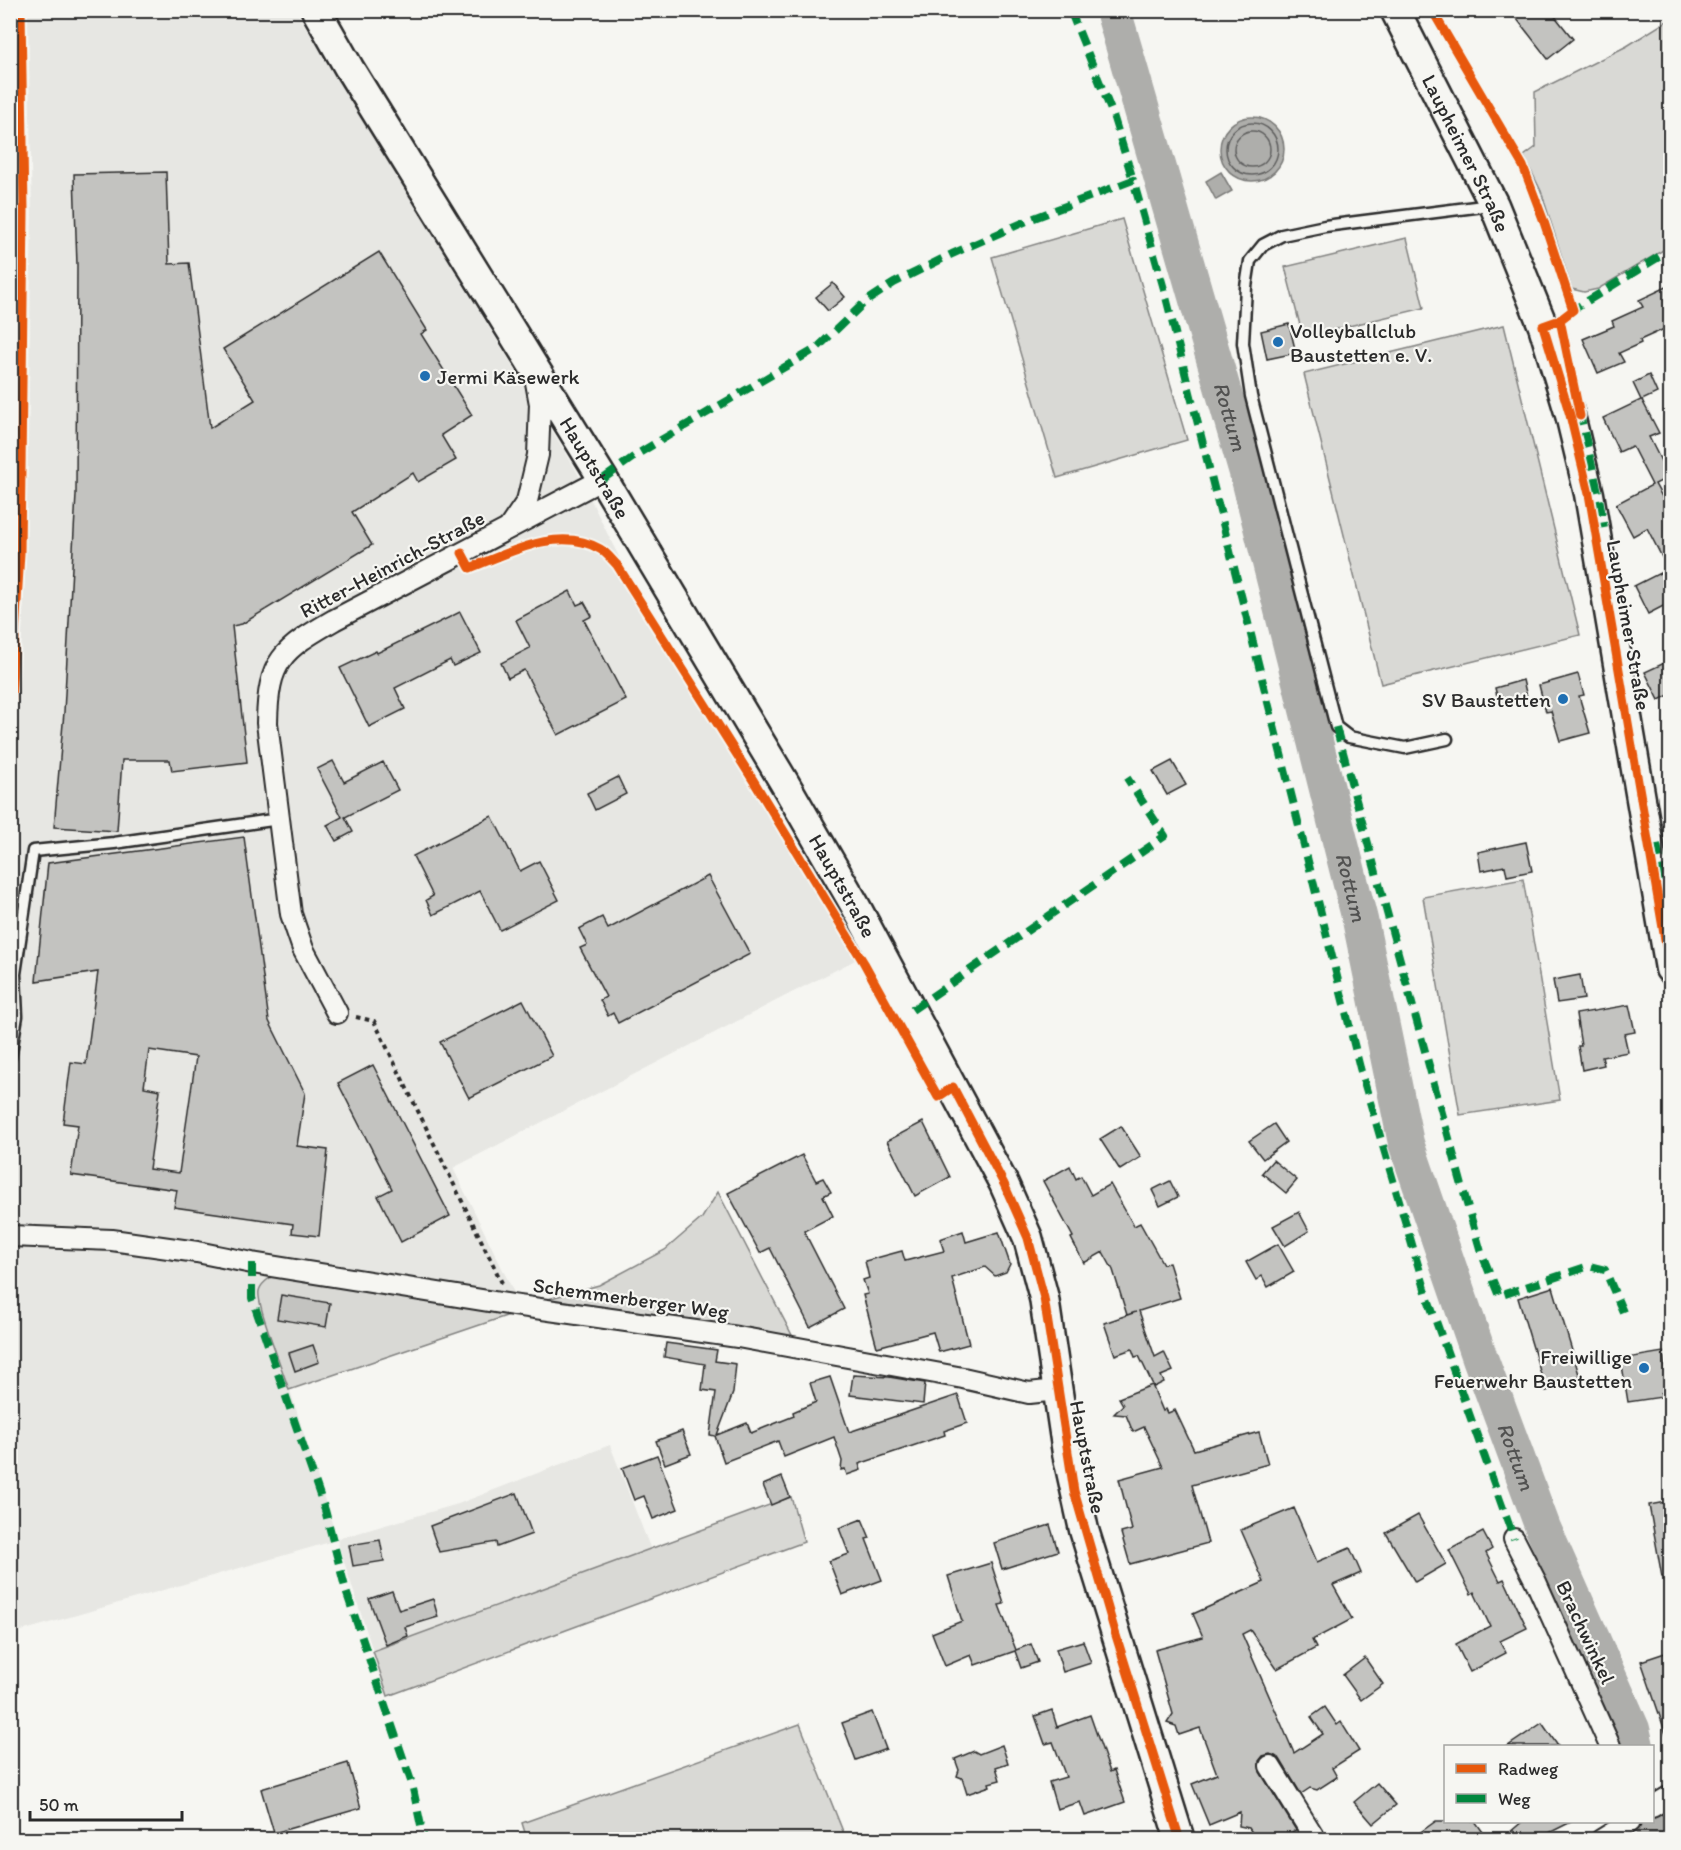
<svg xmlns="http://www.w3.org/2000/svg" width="1681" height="1850" font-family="Itim,sans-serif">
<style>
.built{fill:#e7e7e3}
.green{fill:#d9d9d5;stroke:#828280;stroke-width:1.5}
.water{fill:#aeaeab;stroke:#7a7a78;stroke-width:1.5}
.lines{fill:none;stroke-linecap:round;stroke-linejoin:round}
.shore{stroke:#5f5f5e;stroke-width:1.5}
.river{stroke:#aeaeab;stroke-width:36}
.building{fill:#c3c3c0;stroke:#2b2b2b;stroke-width:1.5;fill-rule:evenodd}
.lane-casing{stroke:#2b2b2b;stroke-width:15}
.street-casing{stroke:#2b2b2b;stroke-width:24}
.secondary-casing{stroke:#2b2b2b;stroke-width:33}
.path{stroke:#2b2b2b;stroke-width:4;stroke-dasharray:4.5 4.5;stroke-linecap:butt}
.lane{stroke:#f6f6f2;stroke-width:10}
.street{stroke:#f6f6f2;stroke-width:20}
.secondary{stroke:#f6f6f2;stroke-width:28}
.quiet{stroke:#00873e;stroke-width:8;stroke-dasharray:15 8;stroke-linecap:butt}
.cycleway-casing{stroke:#f6f6f2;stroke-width:13}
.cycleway{stroke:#e8590c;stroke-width:9}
.poi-dot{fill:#1f6fb2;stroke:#f6f6f2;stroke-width:2}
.labels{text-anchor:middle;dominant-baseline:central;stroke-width:4.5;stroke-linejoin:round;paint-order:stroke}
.street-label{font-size:21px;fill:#2b2b2b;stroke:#f6f6f2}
.poi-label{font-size:21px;fill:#2b2b2b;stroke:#f6f6f2;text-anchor:start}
.water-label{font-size:22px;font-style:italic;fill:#525251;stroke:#f6f6f2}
</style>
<rect width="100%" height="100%" fill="#f6f6f2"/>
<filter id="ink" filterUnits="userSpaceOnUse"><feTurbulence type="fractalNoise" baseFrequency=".0167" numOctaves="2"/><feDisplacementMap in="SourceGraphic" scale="12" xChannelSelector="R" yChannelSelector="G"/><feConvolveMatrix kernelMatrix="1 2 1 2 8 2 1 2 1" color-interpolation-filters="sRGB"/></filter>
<g filter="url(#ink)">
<!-- built -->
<polygon class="built" points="28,11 296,11 575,468 625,569 863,956 453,1168 525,1315 515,1313 290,1390 337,1539 458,1504 610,1445 651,1550 373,1651 337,1540 11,1634 10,756 20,674 26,555 32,215"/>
<!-- green -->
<g class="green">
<polygon points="1670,19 1670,246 1598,289 1584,292 1572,289 1541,191 1524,156 1536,147 1535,92 1627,46"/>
<polygon points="1122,219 1187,440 1057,478 992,257"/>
<polygon points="1407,238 1424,308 1303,337 1285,267"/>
<polygon points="1504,325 1580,635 1381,684 1304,374"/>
<polygon points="1523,879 1560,1100 1460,1115 1423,897"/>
<polygon points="718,1192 794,1339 677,1317 548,1299 599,1285 665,1250 702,1218"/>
<path d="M279 1272 515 1313 289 1390C284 1373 256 1304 259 1291 261 1282 272 1277 279 1272Z"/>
<polygon points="791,1497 804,1542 388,1696 373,1651"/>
<polygon points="800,1724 846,1839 527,1839 522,1823"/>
</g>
<!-- water -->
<g class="water">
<circle cx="1252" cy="149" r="32"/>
<polygon points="1221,172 1232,191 1216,200 1206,181"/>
</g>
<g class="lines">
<!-- shore -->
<g class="shore">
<circle cx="1252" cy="149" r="26"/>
<circle cx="1252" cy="149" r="18"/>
</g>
<!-- river -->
<g class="river">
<path id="s1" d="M1113 10 1250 483 1360 920 1406 1143 1480 1358 1543 1528 1632 1729 1636 1746"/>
<polyline points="1652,1822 1656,1840"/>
</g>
</g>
<!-- building -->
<g class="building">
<polygon points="1510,10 1550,10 1573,39 1548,59"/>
<polygon points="166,172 169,264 189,263 210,428 255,400 223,349 379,252 427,330 421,334 472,415 441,435 456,460 418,482 413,473 352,512 372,545 242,624 232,626 247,762 172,771 170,760 122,760 117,831 54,827 64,712 76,495 77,265 74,174"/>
<polygon points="833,283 845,297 828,311 816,297"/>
<polygon points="1671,285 1671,326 1640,340 1641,343 1619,353 1624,362 1598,373 1583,339 1614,326 1612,321 1643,307 1639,300"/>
<polygon points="1289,324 1296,353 1267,359 1261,331"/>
<polygon points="1649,375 1657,393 1642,400 1659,433 1649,437 1669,477 1655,484 1671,513 1671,602 1648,614 1634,586 1668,569 1647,528 1633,536 1616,504 1652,485 1632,446 1619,452 1603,418 1641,400 1633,383"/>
<polygon points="570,591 577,605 584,602 592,616 584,620 626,700 558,735 524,670 508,678 501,663 530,648 516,620"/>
<polygon points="460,612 481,653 453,666 450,660 395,688 405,709 369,727 340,668 376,651 377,653"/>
<polygon points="1671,660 1671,694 1659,700 1645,672"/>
<polygon points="1578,674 1584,695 1579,696 1590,733 1560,741 1551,711 1546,712 1539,685"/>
<polygon points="1523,680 1527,697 1499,704 1495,688"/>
<polygon points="333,761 344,782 383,762 398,790 345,817 353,832 336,841 327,825 342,817 317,769"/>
<polygon points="1172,761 1186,785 1167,795 1153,771"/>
<polygon points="618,777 626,794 595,810 587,793"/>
<polygon points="492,816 520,871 539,861 559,900 500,930 480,891 433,915 426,900 433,896 413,856"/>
<path d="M244 837 269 1021 305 1093 297 1146 328 1150 319 1236 292 1233 293 1224 174 1207 177 1190 71 1175 78 1125 63 1123 71 1062 86 1064 98 972 36 981 48 863ZM149 1050 196 1057 179 1173 149 1169 160 1090 144 1087Z"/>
<polygon points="1526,842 1532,871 1507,876 1505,866 1481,871 1478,852"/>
<polygon points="708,876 750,954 618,1023 613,1013 608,1016 600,1000 606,997 580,948 587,945 579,929 602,917 608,929"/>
<polygon points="1580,975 1584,999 1557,1003 1553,980"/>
<polygon points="523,1000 552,1056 469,1098 440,1042"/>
<polygon points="1629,1005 1635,1032 1624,1034 1628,1052 1602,1057 1604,1065 1582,1070 1578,1046 1581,1046 1576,1014"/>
<polygon points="373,1065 450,1216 401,1242 378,1196 392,1189 338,1083"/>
<polygon points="923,1122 950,1177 915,1196 887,1141"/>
<polygon points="1274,1124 1286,1142 1263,1159 1249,1141"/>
<polygon points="1121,1126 1141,1157 1120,1170 1100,1139"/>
<polygon points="802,1155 816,1181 823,1178 831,1192 823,1196 833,1216 804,1231 844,1309 810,1327 770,1248 760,1253 728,1193"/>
<polygon points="1273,1160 1297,1180 1286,1193 1262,1173"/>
<polygon points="1070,1166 1076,1179 1081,1176 1091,1195 1110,1184 1134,1226 1140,1223 1163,1264 1169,1263 1180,1298 1139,1311 1155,1357 1164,1352 1173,1371 1161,1376 1164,1382 1154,1387 1139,1356 1135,1357 1132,1349 1115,1355 1104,1323 1136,1312 1127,1315 1113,1270 1103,1252 1084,1263 1071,1238 1073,1237 1043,1181"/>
<polygon points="1170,1181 1178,1197 1160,1206 1152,1190"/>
<polygon points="1299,1212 1309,1231 1285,1246 1273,1226"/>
<polygon points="963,1231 966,1242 999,1232 1010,1264 1006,1272 995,1276 985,1267 952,1278 969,1344 939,1352 933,1332 877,1347 863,1295 868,1294 863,1280 869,1278 865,1261 902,1251 905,1261 944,1251 940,1239"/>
<polygon points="1278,1244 1294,1272 1268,1287 1262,1276 1256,1280 1246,1262"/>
<polygon points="1553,1287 1581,1381 1546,1391 1518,1298"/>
<polygon points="281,1295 330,1303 326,1327 277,1319"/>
<polygon points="666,1343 717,1350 715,1361 736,1364 733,1393 717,1435 747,1423 751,1433 794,1416 793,1412 816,1402 810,1383 830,1377 849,1432 958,1395 967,1423 944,1431 945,1435 859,1464 861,1470 847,1475 845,1469 841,1470 842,1461 834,1437 784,1457 778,1441 724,1462 715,1436 710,1435 716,1392 702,1390 705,1364 664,1357"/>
<polygon points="313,1345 319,1362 295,1371 289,1353"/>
<polygon points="1663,1352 1667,1391 1661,1393 1662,1397 1628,1402 1621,1359"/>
<polygon points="853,1375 889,1377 925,1383 923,1404 850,1395"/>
<polygon points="1152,1385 1163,1411 1166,1409 1168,1413 1175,1410 1194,1450 1259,1432 1268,1464 1192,1485 1208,1543 1130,1564 1121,1533 1132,1530 1119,1479 1163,1467 1144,1427 1133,1432 1126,1415 1114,1414 1123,1405 1119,1398"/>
<polygon points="682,1431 691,1454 665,1464 656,1441"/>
<polygon points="657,1455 678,1509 653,1519 644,1496 634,1500 622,1468"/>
<polygon points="782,1477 790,1497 771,1505 763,1485"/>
<polygon points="517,1493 532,1534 497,1547 496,1542 439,1552 430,1526"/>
<polygon points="1671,1501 1671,1576 1662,1577 1649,1505"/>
<polygon points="1294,1508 1317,1562 1350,1548 1361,1573 1333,1585 1352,1619 1312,1640 1316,1648 1277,1669 1250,1630 1242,1634 1294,1753 1323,1734 1311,1717 1325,1707 1337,1725 1341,1722 1359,1751 1332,1768 1337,1777 1317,1790 1310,1788 1301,1794 1280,1759 1270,1754 1263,1756 1259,1761 1260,1772 1296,1830 1292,1832 1296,1839 1256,1839 1249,1828 1239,1826 1240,1812 1209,1825 1192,1784 1217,1774 1200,1728 1179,1735 1176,1726 1167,1723 1173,1714 1155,1650 1203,1637 1193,1614 1264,1582 1241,1530"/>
<polygon points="1418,1515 1446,1564 1415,1582 1386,1533"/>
<polygon points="862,1519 870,1538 866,1539 882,1580 842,1595 829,1561 849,1554 839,1528"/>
<polygon points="1050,1525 1058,1551 1002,1569 994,1543"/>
<polygon points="1483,1532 1492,1549 1486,1553 1500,1581 1504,1579 1527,1628 1500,1641 1506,1653 1470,1672 1456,1644 1490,1626 1474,1592 1471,1594 1449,1550"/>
<polygon points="380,1540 384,1561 353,1566 349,1545"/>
<polygon points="991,1563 1004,1604 999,1605 1016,1650 1031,1644 1038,1662 1021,1668 1015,1651 975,1665 971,1655 945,1666 932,1633 962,1621 948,1576"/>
<polygon points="392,1591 399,1610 433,1599 438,1617 405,1627 408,1636 386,1645 369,1599"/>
<polygon points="1083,1641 1091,1663 1063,1672 1056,1649"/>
<polygon points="1665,1653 1671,1670 1671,1740 1668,1740 1641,1661"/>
<polygon points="1365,1658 1383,1684 1361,1700 1343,1675"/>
<polygon points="1052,1710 1057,1727 1090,1715 1110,1772 1114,1770 1125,1802 1085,1816 1080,1802 1057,1809 1049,1782 1066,1777 1053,1742 1045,1744 1035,1716"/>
<polygon points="872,1712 886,1749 856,1760 842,1723"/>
<polygon points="1542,1723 1558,1746 1508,1746"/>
<polygon points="1002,1745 1008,1763 996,1767 1000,1780 989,1783 990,1786 967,1794 962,1778 957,1776 959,1770 955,1759 974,1751 979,1754"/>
<polygon points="348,1763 361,1808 274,1833 261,1789"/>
<polygon points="1377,1783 1396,1805 1373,1824 1354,1802"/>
<polygon points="1436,1821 1475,1821 1488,1839 1411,1839"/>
<polygon points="1523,1821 1573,1821 1537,1839 1502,1839"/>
</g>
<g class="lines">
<defs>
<g id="lane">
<polyline points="1447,739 1405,748 1349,737 1336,727 1251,396 1243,343 1246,287 1250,261 1263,245 1282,235 1325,226 1491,205"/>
<polyline points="10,1058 17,1016 15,974 33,851 114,843 279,819"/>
</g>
<g id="street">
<polyline points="510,526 527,501 538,455 540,404 535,377"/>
<path d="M337 1013 303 949 291 914 267 723C268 660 282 650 334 620L603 479"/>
<polyline points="10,1236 112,1240 197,1252 252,1263 513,1305 738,1337 963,1378 1029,1393 1057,1390"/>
<polyline points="1514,1539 1536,1582 1610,1746"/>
<polyline points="1270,1766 1316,1840"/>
<polyline points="1652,1807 1670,1796"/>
<polyline points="1601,1840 1630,1822"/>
</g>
<g id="secondary">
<path id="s2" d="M316 10 349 68 603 479 784 782 855 905 1004 1184 1028 1238 1044 1298 1067 1453 1084 1530 1180 1840"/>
<path id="s3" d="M1395 10 1494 205 1543 326 1570 415 1589 494 1670 969"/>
</g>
</defs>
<!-- lane casing -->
<use href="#lane" class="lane-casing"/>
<!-- street casing -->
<use href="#street" class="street-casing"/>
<!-- secondary casing -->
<use href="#secondary" class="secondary-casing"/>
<!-- path -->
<polyline class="path" points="356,1017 374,1021 502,1283"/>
<!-- lane -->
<use href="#lane" class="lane"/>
<!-- street -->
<use href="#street" class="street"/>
<!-- secondary -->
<use href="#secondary" class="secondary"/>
<!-- quiet -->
<g class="quiet">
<polyline points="1070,10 1113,115 1133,180"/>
<polyline points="1568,313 1670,250"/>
<polyline points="1579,410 1598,492 1604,528"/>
<polyline points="603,479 639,453 817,348 865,302 894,283 952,254 1029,220 1133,180 1164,289 1360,1068 1428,1299 1514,1539"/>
<polyline points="1336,727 1467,1204 1481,1252 1499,1296 1589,1266 1605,1270 1623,1312"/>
<polyline points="1657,844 1670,907"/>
<polyline points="912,1010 1165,836 1127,778"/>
<polyline points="252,1263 252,1298 325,1510 346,1591 412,1784 424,1840"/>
</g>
<defs>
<g id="cycleway">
<polyline points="1432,10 1523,166 1543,219 1573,310 1560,320 1543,326 1570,415 1589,494 1670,969"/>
<polyline points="1560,320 1580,416"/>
<path d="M462 553 470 568C509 553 559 525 600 549 607 553 612 560 617 565L753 780 864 963 938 1097 953 1087 1004 1184 1028 1238 1044 1298 1074 1491 1114 1629 1180 1840"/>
<polyline points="10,716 20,553 24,212 21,10"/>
</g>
</defs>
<!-- cycleway casing -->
<use href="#cycleway" class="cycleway-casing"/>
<!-- cycleway -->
<use href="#cycleway" class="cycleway"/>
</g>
</g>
<!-- markers -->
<g class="poi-dot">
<circle cx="1278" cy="342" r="6"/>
<circle cx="425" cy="376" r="6"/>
<circle cx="1563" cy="699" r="6"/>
<circle cx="1644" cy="1368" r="6"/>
</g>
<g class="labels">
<!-- street labels -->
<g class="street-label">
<text stroke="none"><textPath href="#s3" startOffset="160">Laupheimer Straße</textPath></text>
<text stroke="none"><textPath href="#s2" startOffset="536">Hauptstraße</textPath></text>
<text transform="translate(392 564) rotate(-28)">Ritter-Heinrich-Straße</text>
<text transform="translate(1629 625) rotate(80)">Laupheimer Straße</text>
<text stroke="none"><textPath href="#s2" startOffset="1022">Hauptstraße</textPath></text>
<text transform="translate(631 1298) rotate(8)">Schemmerberger Weg</text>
<text transform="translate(1088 1457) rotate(79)">Hauptstraße</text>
<text transform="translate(1586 1632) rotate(65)">Brachwinkel</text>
</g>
<!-- poi labels -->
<g class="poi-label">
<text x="1290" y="330">Volleyballclub<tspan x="1290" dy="24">Baustetten e. V.</tspan></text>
<text x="437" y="376">Jermi Käsewerk</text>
<text x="1551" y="699" text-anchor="end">SV Baustetten</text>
<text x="1632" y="1356" text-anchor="end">Freiwillige<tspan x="1632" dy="24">Feuerwehr Baustetten</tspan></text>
</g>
<!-- water labels -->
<g class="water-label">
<text stroke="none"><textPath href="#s1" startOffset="423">Rottum</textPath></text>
<text stroke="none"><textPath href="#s1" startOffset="909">Rottum</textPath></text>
<text stroke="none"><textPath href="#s1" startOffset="1503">Rottum</textPath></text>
</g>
</g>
<!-- margin -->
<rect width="1681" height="1850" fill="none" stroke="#f6f6f2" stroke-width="36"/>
<rect x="18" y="18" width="1645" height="1814" fill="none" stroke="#2b2b2b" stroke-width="2" filter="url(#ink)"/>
<!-- legend -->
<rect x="1444" y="1745" width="210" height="78" fill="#f6f6f2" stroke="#a5a5a2" stroke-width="1.5"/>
<rect x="1456" y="1764" width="30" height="9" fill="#e8590c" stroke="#a5a5a2" stroke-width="1.5"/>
<text x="1498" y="1775" font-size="18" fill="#2b2b2b">Radweg</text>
<rect x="1456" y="1794" width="30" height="9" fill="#00873e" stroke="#a5a5a2" stroke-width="1.5"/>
<text x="1498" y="1805" font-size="18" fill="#2b2b2b">Weg</text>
<!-- scale -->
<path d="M30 1811v9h152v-9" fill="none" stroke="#2b2b2b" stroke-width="3"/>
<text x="39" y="1811" font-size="18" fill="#2b2b2b" stroke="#f6f6f2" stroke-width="4.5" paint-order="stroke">50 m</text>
</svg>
